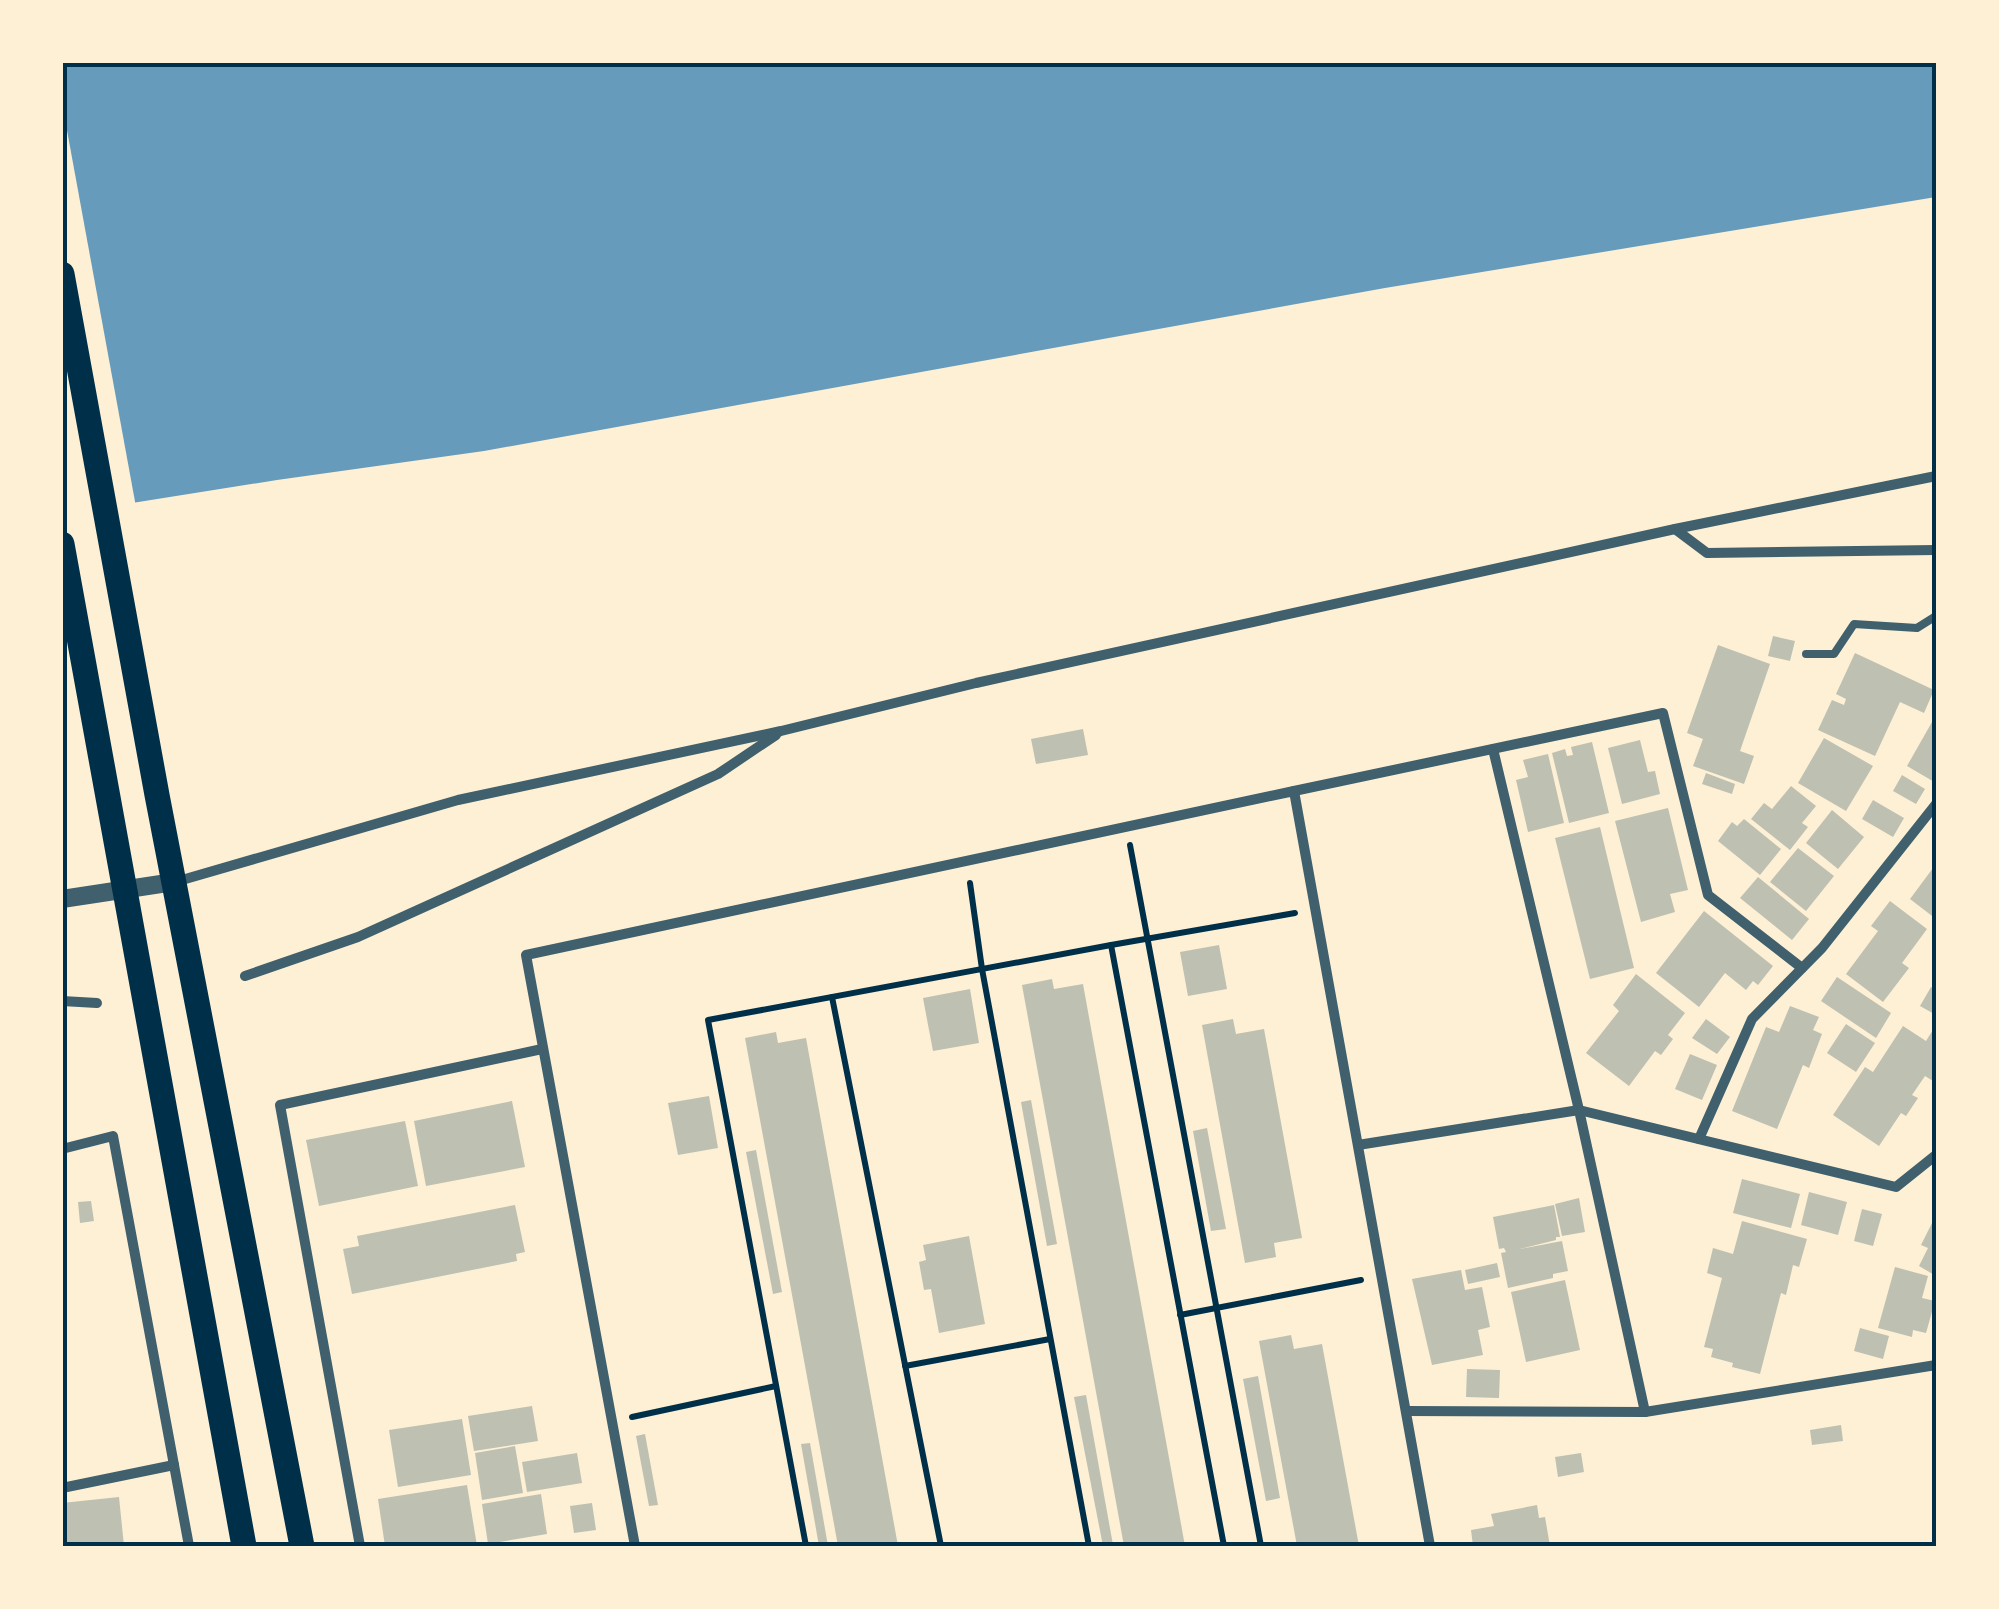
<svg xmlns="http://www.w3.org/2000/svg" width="1999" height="1609" font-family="Manrope,sans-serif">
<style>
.water{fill:#669bbc}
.pier{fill:#fdf0d5}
.building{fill:#bec0b2}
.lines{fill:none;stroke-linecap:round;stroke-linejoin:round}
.path{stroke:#003049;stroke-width:6}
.service{stroke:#3f606c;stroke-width:8}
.minor{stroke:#3f606c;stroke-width:10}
.tertiary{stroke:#3f606c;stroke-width:18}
.primary{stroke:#003049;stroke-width:25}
.neatline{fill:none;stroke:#003049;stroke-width:4}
</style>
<rect width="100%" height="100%" fill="#fdf0d5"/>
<!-- water -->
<polygon class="water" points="62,63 1936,63 1936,197 1385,288 484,451 277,480 63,514"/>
<!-- pier -->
<polygon class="pier" points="62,103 136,507 62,519"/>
<!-- building -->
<g class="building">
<polygon points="1773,636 1795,641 1790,661 1768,656"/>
<polygon points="1718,645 1770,664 1740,751 1754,756 1744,784 1693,766 1703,739 1687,733"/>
<polygon points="1855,653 1934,690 1924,713 1900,702 1875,756 1818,730 1832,700 1844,705 1846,699 1836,694"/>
<polygon points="1936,715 1936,783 1907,766"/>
<polygon points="1083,729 1088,755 1036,764 1031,739"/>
<polygon points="1824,738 1873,766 1846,811 1798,783"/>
<polygon points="1640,740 1648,772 1655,771 1660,794 1622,804 1608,748"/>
<polygon points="1592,742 1609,813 1569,823 1552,753 1565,749 1567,756 1573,755 1571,747"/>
<polygon points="1548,754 1564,823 1528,832 1516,780 1528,777 1523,760"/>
<polygon points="1706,773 1735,784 1732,794 1702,784"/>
<polygon points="1902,775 1925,789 1916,804 1893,791"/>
<polygon points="1791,786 1816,806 1802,823 1808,827 1790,850 1751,819 1764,803 1772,809"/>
<polygon points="1873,800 1904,818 1893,837 1862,819"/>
<polygon points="1668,808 1688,890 1670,894 1675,912 1641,922 1615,821"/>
<polygon points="1832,810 1864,837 1838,869 1806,843"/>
<polygon points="1744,819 1781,849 1760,875 1718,841 1732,822 1737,826"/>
<polygon points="1600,827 1634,968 1590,979 1555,838"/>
<polygon points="1798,848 1834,876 1806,911 1770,882"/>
<polygon points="1936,864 1936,919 1910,899"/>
<polygon points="1758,877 1809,919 1792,940 1740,898"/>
<polygon points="1890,901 1927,929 1902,963 1909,968 1883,1002 1846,974 1878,931 1871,926"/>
<polygon points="1704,911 1773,966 1758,985 1753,981 1746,990 1725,973 1699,1007 1656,973"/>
<polygon points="1219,945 1227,989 1188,996 1180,952"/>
<polygon points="1636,974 1685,1013 1668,1035 1673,1039 1661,1055 1655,1051 1629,1086 1586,1053 1619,1011 1613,1005"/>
<polygon points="1837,977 1891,1013 1876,1038 1821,1001"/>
<polygon points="1052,979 1054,989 1083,984 1185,1546 1124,1546 1022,985"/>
<polygon points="1931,987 1936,990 1936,1015 1920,1006"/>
<polygon points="970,989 979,1043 933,1051 923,998"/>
<polygon points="1790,1006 1819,1017 1813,1030 1822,1034 1809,1068 1803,1065 1777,1129 1732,1111 1766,1027 1779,1032"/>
<polygon points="1233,1019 1236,1034 1264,1029 1302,1238 1274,1243 1276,1257 1245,1263 1202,1025"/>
<polygon points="1706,1019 1730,1037 1717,1054 1692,1038"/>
<polygon points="1846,1024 1875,1043 1856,1072 1827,1053"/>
<polygon points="1936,1025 1936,1076 1933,1081 1925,1076 1912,1095 1918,1098 1906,1116 1901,1113 1879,1146 1833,1115 1865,1067 1873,1072 1903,1026 1926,1041"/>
<polygon points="776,1032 778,1043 806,1038 898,1546 838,1546 745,1038"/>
<polygon points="1690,1054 1717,1065 1702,1100 1675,1089"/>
<polygon points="709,1096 718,1148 678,1155 668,1103"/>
<polygon points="1031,1100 1057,1244 1047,1246 1021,1102"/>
<polygon points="512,1101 525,1167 426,1186 414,1121"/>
<polygon points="405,1121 418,1186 319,1206 306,1140"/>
<polygon points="1207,1128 1226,1229 1211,1231 1193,1131"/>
<polygon points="756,1150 782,1292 773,1294 746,1152"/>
<polygon points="1742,1179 1800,1194 1791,1228 1733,1213"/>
<polygon points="1809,1192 1847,1202 1838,1235 1801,1225"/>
<polygon points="1579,1198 1585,1232 1562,1236 1555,1204"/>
<polygon points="91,1201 94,1221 80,1223 78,1202"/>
<polygon points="515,1205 525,1252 516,1254 517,1261 352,1294 343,1249 359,1246 357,1236"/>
<polygon points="1554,1205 1560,1237 1556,1237 1556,1240 1520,1249 1562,1241 1568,1271 1553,1274 1553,1278 1508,1288 1501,1253 1506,1252 1504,1248 1499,1249 1493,1217"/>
<polygon points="1862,1209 1882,1214 1873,1246 1854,1241"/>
<polygon points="1936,1215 1936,1276 1919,1266 1928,1248 1921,1245"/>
<polygon points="1742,1221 1807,1239 1799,1267 1793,1265 1786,1295 1781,1293 1760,1374 1732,1367 1733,1363 1711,1357 1713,1349 1704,1347 1722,1278 1707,1273 1713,1248 1733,1254"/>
<polygon points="969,1236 985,1324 939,1333 931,1289 924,1290 919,1262 926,1260 923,1245"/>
<polygon points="1497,1263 1500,1277 1468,1284 1465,1270"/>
<polygon points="1895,1267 1928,1276 1922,1298 1935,1301 1926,1333 1913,1330 1912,1337 1878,1328"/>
<polygon points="1461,1270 1465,1290 1482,1287 1490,1327 1478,1330 1483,1355 1432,1365 1412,1279"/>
<polygon points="1565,1280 1580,1350 1526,1362 1511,1292"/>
<polygon points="1860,1328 1889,1336 1883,1359 1854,1351"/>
<polygon points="1291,1335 1294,1349 1322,1344 1359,1546 1297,1546 1259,1341"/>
<polygon points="1467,1369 1500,1370 1499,1398 1466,1397"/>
<polygon points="1258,1376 1280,1498 1266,1501 1243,1379"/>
<polygon points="1086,1395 1113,1545 1103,1546 1074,1397"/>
<polygon points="532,1406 538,1441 474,1451 468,1416"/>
<polygon points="462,1419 471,1475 398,1487 389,1430"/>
<polygon points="1841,1425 1843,1441 1812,1445 1810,1430"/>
<polygon points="645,1434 658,1505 649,1506 636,1436"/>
<polygon points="810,1443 828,1546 819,1546 801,1444"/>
<polygon points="515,1446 523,1493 482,1500 475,1453"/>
<polygon points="577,1453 582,1483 527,1492 522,1462"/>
<polygon points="1581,1453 1584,1472 1558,1477 1555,1457"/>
<polygon points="467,1485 477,1546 385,1546 378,1499"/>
<polygon points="541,1494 547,1534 488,1544 482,1504"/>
<polygon points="119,1497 124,1546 66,1546 62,1503"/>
<polygon points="592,1503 596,1530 574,1533 570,1506"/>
<polygon points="1537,1505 1539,1518 1545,1517 1550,1546 1473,1546 1471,1530 1494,1526 1491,1514"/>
</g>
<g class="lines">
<!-- path -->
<g class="path">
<polyline points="1130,845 1261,1546"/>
<polyline points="970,883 982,969 1089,1546"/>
<polyline points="1111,945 1224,1546"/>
<polyline points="832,997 941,1546"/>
<polyline points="1180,1315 1361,1280"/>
<polyline points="905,1366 1050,1339"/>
<polyline points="632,1417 776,1386"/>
<polyline points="806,1546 708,1020 1111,945 1295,913"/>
</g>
<!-- service -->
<polyline class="service" points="1806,654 1834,654 1854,624 1917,628 1936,616"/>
<!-- minor -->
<g class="minor">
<polyline points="1675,529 1707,553 1936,550"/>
<polyline points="1493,749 1579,1110 1645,1412"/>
<polyline points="1294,791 1663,713 1708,895 1802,968"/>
<polyline points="175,882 458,800 781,731 976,683 1675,529 1936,476"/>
<polyline points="245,976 358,937 718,774 776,735"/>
<polyline points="62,1001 97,1003"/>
<polyline points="1699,1139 1752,1019 1822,948 1936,804"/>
<polyline points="1358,1145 1579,1110 1896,1187 1936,1155"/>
<polyline points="62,1149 113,1136 189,1546"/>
<polyline points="1406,1411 1645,1412 1936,1365"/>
<polyline points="62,1488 174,1465"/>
<polyline points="360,1546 280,1105 542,1049"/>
<polyline points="635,1546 526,955 1294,791 1430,1546"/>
</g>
<!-- tertiary -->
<polyline class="tertiary" points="62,899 174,882"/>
<!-- primary -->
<g class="primary">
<polyline points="62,274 157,795 302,1546"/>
<polyline points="62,544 244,1546"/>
</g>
</g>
<!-- border -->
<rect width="1999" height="1609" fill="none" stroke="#fdf0d5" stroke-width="130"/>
<rect x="65" y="65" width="1869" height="1479" class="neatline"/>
</svg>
